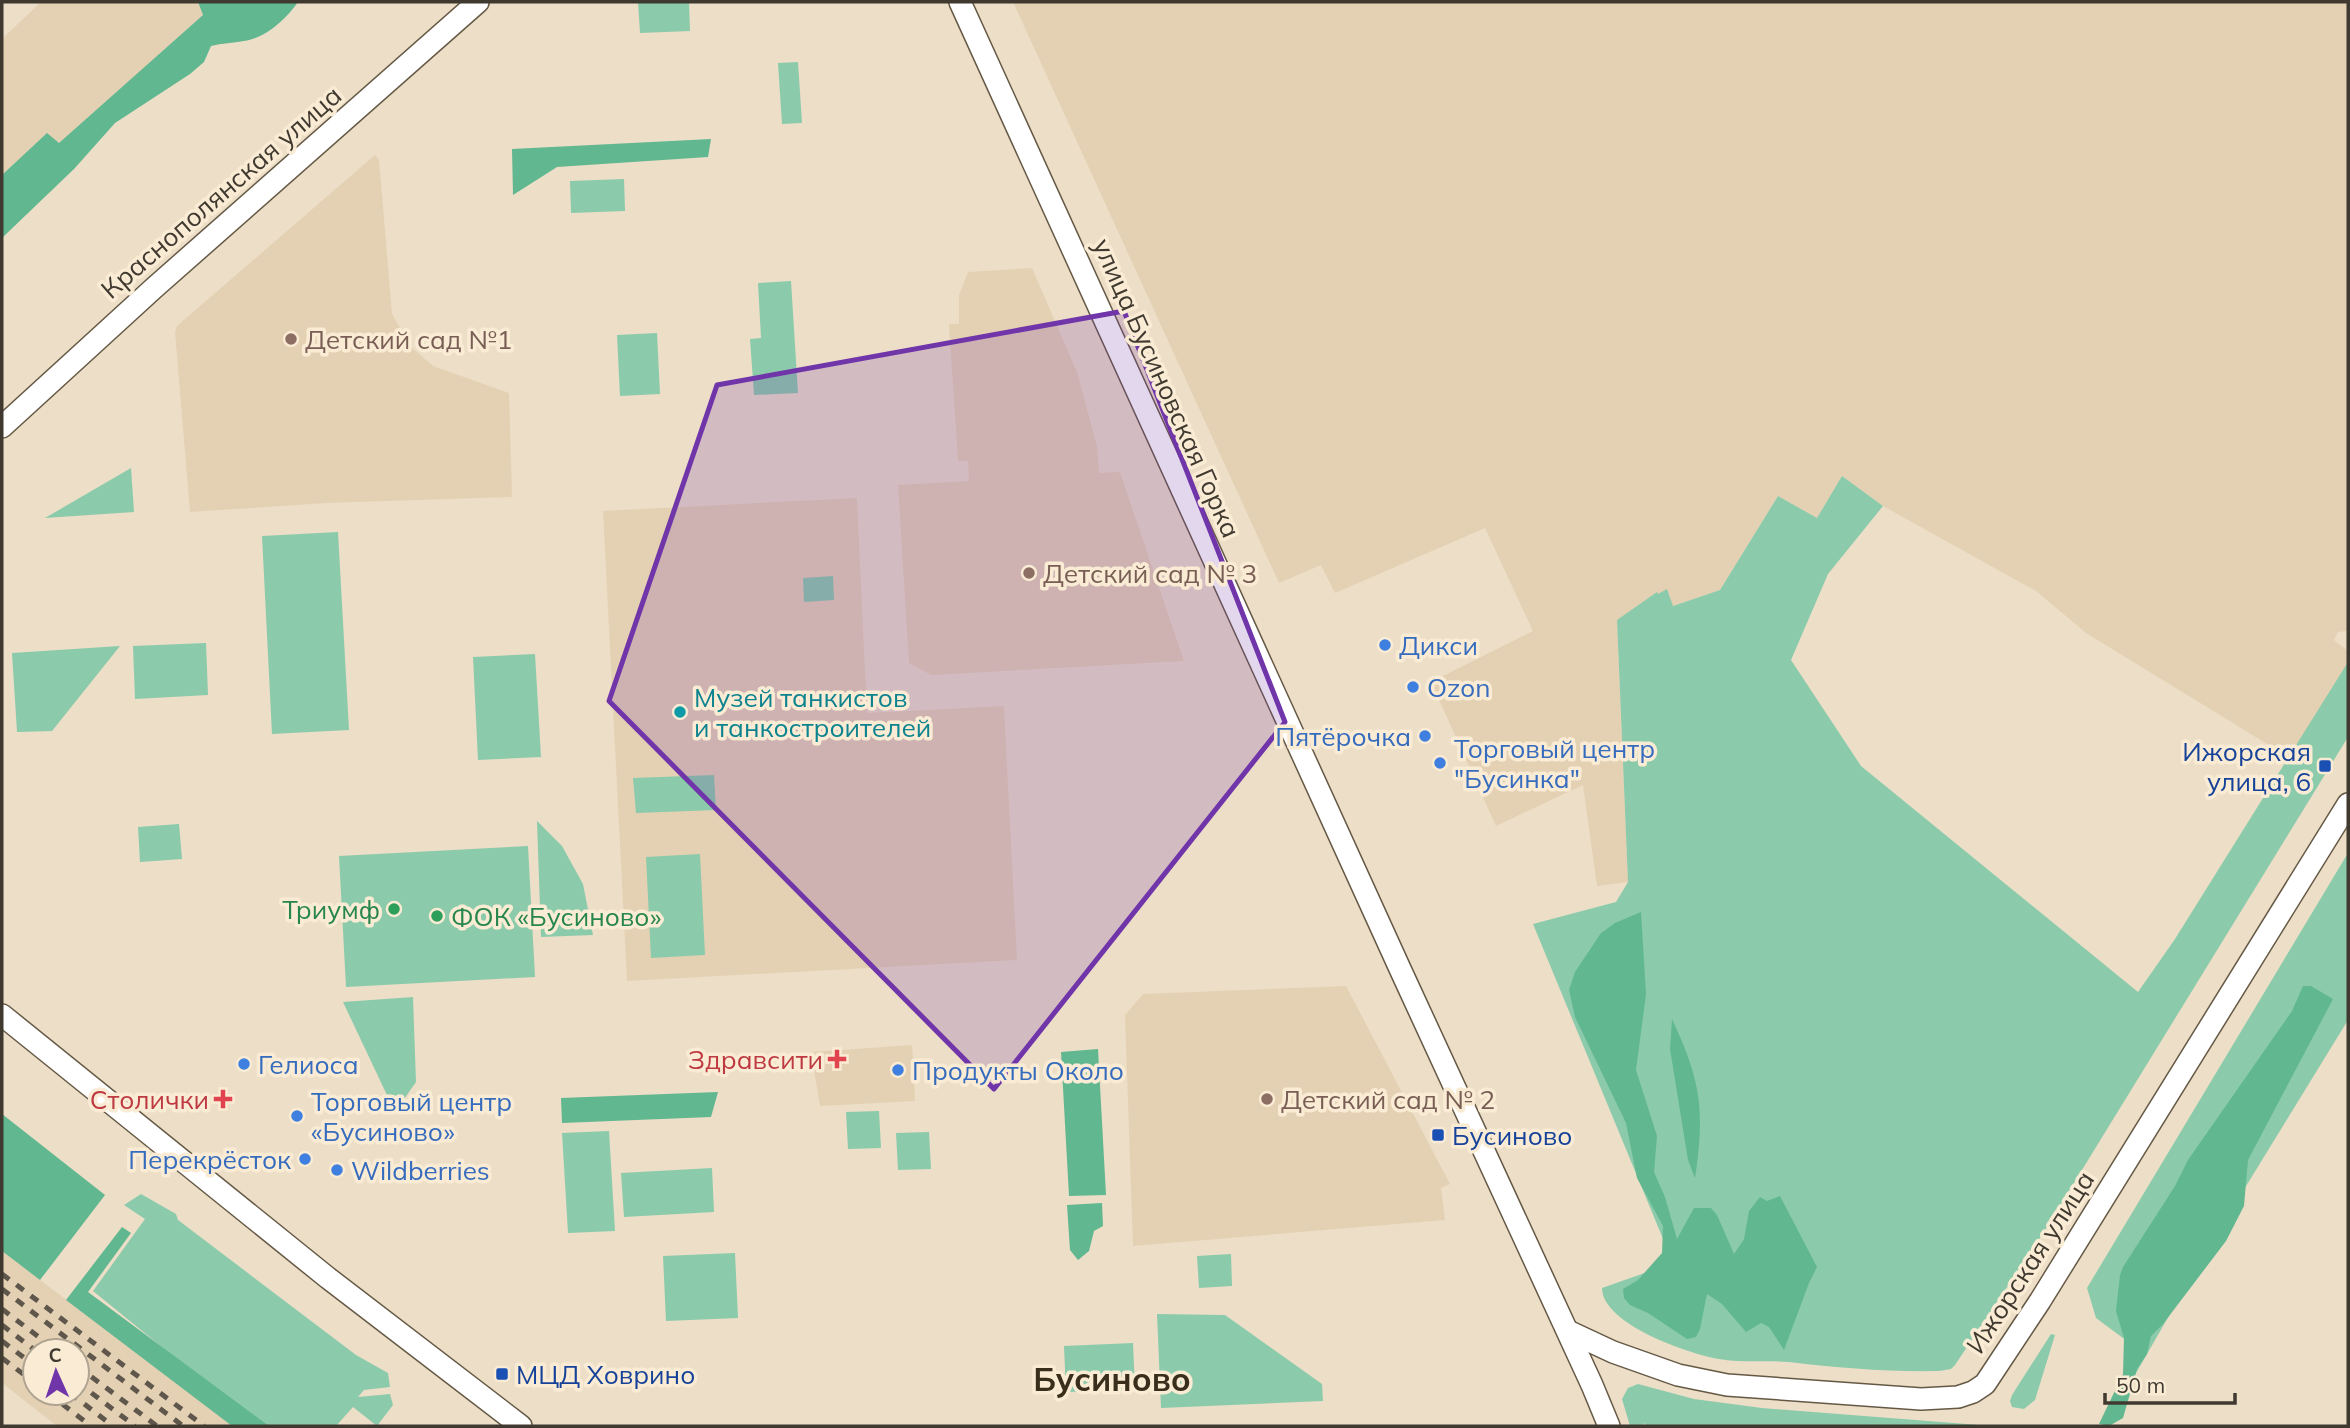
<svg xmlns="http://www.w3.org/2000/svg" width="2350" height="1428" font-family="Mulish,sans-serif">
<style>
.built{fill:#e4d1b3;fill-rule:evenodd}
.green{fill:#8bcbab}
.forest{fill:#61b790}
.lines{fill:none;stroke-linecap:round;stroke-linejoin:round}
.minor-casing{stroke:#655945;stroke-width:24}
.minor{stroke:#fff;stroke-width:21}
.rail{stroke:#5f574c;stroke-width:5;stroke-dasharray:9 9;stroke-linecap:butt}
.marked{fill:#7135aa;fill-opacity:0.2;stroke:#7135aa;stroke-width:5;stroke-linejoin:round}
.education-dot{fill:#8d6e63;stroke:#faebd4;stroke-width:2.5}
.shop-dot{fill:#3f7fe0;stroke:#faebd4;stroke-width:2.5}
.culture-dot{fill:#0f9aa8;stroke:#faebd4;stroke-width:2.5}
.transit-dot{fill:#1a4fb4;stroke:#faebd4;stroke-width:2.5}
.leisure-dot{fill:#2e9e5b;stroke:#faebd4;stroke-width:2.5}
.health-dot{fill:#e0444e;stroke:#faebd4;stroke-width:2.5}
.labels{text-anchor:middle;dominant-baseline:central;stroke-width:7;stroke-linejoin:round;paint-order:stroke}
.street-label{font-size:26px;fill:#3f3930;stroke:#faebd4}
.education-label{font-size:26px;fill:#785e54;stroke:#faebd4;text-anchor:start}
.shop-label{font-size:26px;fill:#366cbe;stroke:#faebd4;text-anchor:start}
.culture-label{font-size:26px;fill:#0d838f;stroke:#faebd4;text-anchor:start}
.transit-label{font-size:26px;fill:#164399;stroke:#faebd4;text-anchor:start}
.leisure-label{font-size:26px;fill:#27864d;stroke:#faebd4;text-anchor:end}
.health-label{font-size:26px;fill:#be3a42;stroke:#faebd4;text-anchor:end}
.district-label{font-size:33px;font-weight:bold;fill:#392e1b;stroke:#faebd4}
</style>
<rect width="100%" height="100%" fill="#ecdec7"/>
<!-- built -->
<g class="built">
<polygon points="41,2 198,2 203,15 59,143 46,134 2,175 2,39"/>
<polygon points="1013,2 2348,2 2348,631 2338,632 2334,640 2348,651 2348,662 2290,758 2086,633 2036,591 1883,506 1842,476 1817,518 1778,496 1720,590 1673,606 1617,620 1628,882 1597,886 1583,785 1496,826 1431,682 1533,631 1485,528 1335,593 1321,565 1279,583"/>
<polygon points="375,155 379,160 392,314 410,346 433,366 509,393 512,497 326,503 190,512 175,332 177,326"/>
<polygon points="1032,268 1077,372 1097,446 1099,473 1120,472 1184,661 931,675 909,663 898,485 969,481 968,461 958,461 949,324 959,324 959,295 968,272"/>
<polygon points="857,498 867,713 1004,706 1017,960 627,981 603,511"/>
<polygon points="1346,986 1450,1184 1441,1188 1445,1220 1133,1246 1125,1015 1143,994"/>
<polygon points="912,1045 914,1075 916,1076 914,1079 915,1101 820,1106 811,1052"/>
<path d="M2 1251 232 1426H57L2 1383ZM35 1351H77V1393H35Z"/>
</g>
<!-- green -->
<g class="green">
<polygon points="638,2 689,2 690,31 640,33"/>
<polygon points="798,62 802,123 782,124 778,63"/>
<polygon points="624,179 625,211 571,213 570,181"/>
<polygon points="791,281 798,393 754,395 750,339 761,338 758,283"/>
<polygon points="657,333 660,394 620,396 617,335"/>
<polygon points="131,468 134,512 45,518"/>
<path d="M1842 476 1883 506 1828 574 1791 660 1861 766 2138 992 2175 939 2348 662V737L2042 1235 1955 1365 1951 1369 1939 1371C1888 1372 1839 1368 1789 1362 1766 1360 1742 1363 1719 1359 1689 1354 1602 1324 1602 1288L1673 1263 1533 924 1616 902 1628 882 1617 620 1657 592 1658 594 1667 589 1673 606 1720 590 1778 496 1817 518Z"/>
<polygon points="338,532 349,730 272,734 262,536"/>
<polygon points="833,576 834,600 804,602 803,578"/>
<polygon points="206,643 208,695 135,699 133,646"/>
<polygon points="120,646 52,731 17,732 12,653"/>
<polygon points="535,654 541,757 478,760 473,657"/>
<polygon points="714,775 716,810 636,813 633,778"/>
<polygon points="537,821 562,846 583,884 593,935 541,937"/>
<polygon points="179,824 182,859 140,862 138,827"/>
<polygon points="528,846 535,977 346,987 339,856"/>
<polygon points="2348,853 2348,1020 2208,1248 2124,1394 2135,1347 2096,1318 2087,1288"/>
<polygon points="700,854 705,955 651,958 646,857"/>
<polygon points="413,997 416,1082 395,1112 343,1002"/>
<polygon points="879,1111 881,1148 848,1149 846,1112"/>
<polygon points="609,1131 615,1231 568,1233 562,1133"/>
<polygon points="929,1132 931,1169 898,1170 896,1133"/>
<polygon points="712,1168 714,1212 624,1217 621,1173"/>
<polygon points="141,1194 176,1214 178,1220 356,1355 388,1373 390,1387 364,1390 358,1397 390,1394 393,1405 377,1426 353,1407 336,1426 259,1426 93,1291 145,1219 124,1205"/>
<polygon points="735,1253 738,1318 666,1321 663,1256"/>
<polygon points="1231,1254 1232,1286 1199,1288 1197,1256"/>
<polygon points="1157,1314 1225,1315 1322,1384 1323,1401 1161,1408"/>
<polygon points="2051,1334 2055,1335 2035,1400 2024,1409 2012,1407 2010,1401 2012,1395"/>
<polygon points="1133,1343 1135,1390 1066,1392 1064,1346"/>
<polygon points="1638,1384 1694,1399 1762,1408 1992,1426 1646,1426 1645,1423 1642,1426 1630,1426 1622,1399 1628,1388"/>
</g>
<!-- forest -->
<g class="forest">
<path d="M198 2H298C286 19 266 38 244 41 233 43 222 43 211 46L204 62 190 74 115 123 74 169 2 238V175L47 133 59 143 203 15Z"/>
<polygon points="711,139 708,157 557,167 513,195 512,149"/>
<polygon points="1641,912 1646,994 1636,1070 1657,1136 1654,1172 1665,1197 1677,1239 1694,1208 1711,1208 1717,1215 1734,1254 1744,1239 1749,1211 1760,1197 1767,1201 1780,1196 1817,1267 1809,1283 1784,1350 1769,1327 1761,1323 1746,1332 1722,1304 1707,1294 1700,1329 1696,1337 1687,1339 1648,1313 1630,1305 1624,1298 1623,1289 1638,1280 1662,1253 1663,1226 1637,1178 1626,1123 1575,1017 1569,990 1575,972 1601,933 1615,923"/>
<polygon points="2303,986 2311,986 2333,999 2248,1160 2244,1206 2226,1241 2163,1324 2151,1336 2147,1354 2137,1369 2123,1418 2109,1426 2099,1424 2123,1374 2124,1338 2116,1311 2120,1275 2123,1267 2175,1186 2188,1160 2292,1011"/>
<path d="M1672 1019C1701 1081 1705 1110 1695 1178L1688 1160 1670 1049Z"/>
<polygon points="1098,1049 1106,1195 1069,1196 1061,1052"/>
<polygon points="718,1092 711,1117 562,1123 561,1098"/>
<polygon points="2,1114 105,1195 40,1280 2,1251"/>
<polygon points="1102,1203 1103,1226 1094,1231 1089,1251 1078,1260 1070,1250 1067,1205"/>
<polygon points="122,1227 131,1233 88,1292 269,1426 232,1426 66,1300"/>
</g>
<g class="lines">
<defs>
<g id="minor">
<polyline points="960,2 1401,971 1592,1385 1609,1426"/>
<polyline points="2,427 154,288 478,2"/>
<polyline points="2,1015 328,1278 521,1426"/>
<polyline points="1568,1331 1613,1352 1678,1375 1727,1385 1921,1399 1958,1397 1973,1392 1985,1384 2040,1301 2348,804"/>
</g>
</defs>
<!-- minor casing -->
<use href="#minor" class="minor-casing"/>
<!-- minor -->
<use href="#minor" class="minor"/>
<!-- rail -->
<g class="rail">
<polyline points="2,1274 204,1426"/>
<polyline points="2,1289 183,1426"/>
<polyline points="2,1309 57,1351"/>
<polyline points="2,1325 36,1351"/>
<polyline points="2,1341 35,1366"/>
<polyline points="2,1358 35,1383"/>
<polyline points="77,1366 157,1426"/>
<polyline points="77,1382 135,1426"/>
<polyline points="48,1393 91,1426"/>
<polyline points="70,1393 113,1426"/>
</g>
</g>
<!-- marked area -->
<path class="marked" d="M1124 311 1285 722 994 1089 609 701 717 385Z"/>
<!-- markers -->
<g class="education-dot">
<circle cx="291" cy="339" r="7"/>
<circle cx="1029" cy="573" r="7"/>
<circle cx="1267" cy="1099" r="7"/>
</g>
<g class="shop-dot">
<circle cx="1385" cy="645" r="7"/>
<circle cx="1413" cy="687" r="7"/>
<circle cx="1425" cy="736" r="7"/>
<circle cx="1440" cy="763" r="7"/>
<circle cx="244" cy="1064" r="7"/>
<circle cx="898" cy="1070" r="7"/>
<circle cx="297" cy="1116" r="7"/>
<circle cx="305" cy="1159" r="7"/>
<circle cx="337" cy="1170" r="7"/>
</g>
<circle class="culture-dot" cx="680" cy="712" r="7"/>
<g class="transit-dot">
<rect x="2318" y="759" width="14" height="14" rx="3.5"/>
<rect x="1431" y="1128" width="14" height="14" rx="3.5"/>
<rect x="495" y="1367" width="14" height="14" rx="3.5"/>
</g>
<g class="leisure-dot">
<circle cx="394" cy="909" r="7"/>
<circle cx="437" cy="916" r="7"/>
</g>
<g class="health-dot">
<path d="M833.5 1048.5h7v7h7v7h-7v7h-7v-7h-7v-7h7z"/>
<path d="M219.5 1088.5h7v7h7v7h-7v7h-7v-7h-7v-7h7z"/>
</g>
<g class="labels">
<!-- street labels -->
<g class="street-label">
<text transform="translate(221 192) rotate(-41)">Краснополянская улица</text>
<text transform="translate(1167 388) rotate(66)">улица Бусиновская Горка</text>
<text transform="translate(2030 1262) rotate(-57)">Ижорская улица</text>
</g>
<!-- education labels -->
<g class="education-label">
<text x="305" y="339">Детский сад №1</text>
<text x="1043" y="573">Детский сад № 3</text>
<text x="1281" y="1099">Детский сад № 2</text>
</g>
<!-- shop labels -->
<g class="shop-label">
<text x="1399" y="645">Дикси</text>
<text x="1427" y="687">Ozon</text>
<text x="1411" y="736" text-anchor="end">Пятёрочка</text>
<text x="1454" y="748">Торговый центр<tspan x="1454" dy="30">"Бусинка"</tspan></text>
<text x="258" y="1064">Гелиоса</text>
<text x="912" y="1070">Продукты Около</text>
<text x="311" y="1101">Торговый центр<tspan x="311" dy="30">«Бусиново»</tspan></text>
<text x="291" y="1159" text-anchor="end">Перекрёсток</text>
<text x="351" y="1170">Wildberries</text>
</g>
<!-- culture labels -->
<g class="culture-label">
<text x="694" y="697">Музей танкистов<tspan x="694" dy="30">и танкостроителей</tspan></text>
</g>
<!-- transit labels -->
<g class="transit-label">
<text x="2311" y="751" text-anchor="end">Ижорская<tspan x="2311" dy="30">улица, 6</tspan></text>
<text x="1452" y="1135">Бусиново</text>
<text x="516" y="1374">МЦД Ховрино</text>
</g>
<!-- leisure labels -->
<g class="leisure-label">
<text x="380" y="909">Триумф</text>
<text x="451" y="916" text-anchor="start">ФОК «Бусиново»</text>
</g>
<!-- health labels -->
<g class="health-label">
<text x="823" y="1059">Здравсити</text>
<text x="209" y="1099">Столички</text>
</g>
<!-- district labels -->
<g class="district-label">
<text x="1112" y="1378">Бусиново</text>
</g>
</g>
<!-- border -->
<rect width="2350" height="1428" fill="none" stroke="#3f3930" stroke-width="7"/>
<!-- north arrow -->
<g transform="translate(56 1372) rotate(357)"><circle r="33" fill="#faebd4" stroke="#afa492" stroke-width="2"/>
<path d="M0-5L12 26L0 18L-12 26Z" fill="#7135aa"/>
<text y="-10" font-size="19" font-weight="bold" text-anchor="middle" fill="#3f3930">С</text>
</g>
<!-- scale -->
<path d="M2105 1393v10h130v-10" fill="none" stroke="#3f3930" stroke-width="3.5"/>
<text x="2116" y="1393" font-size="21" fill="#3f3930" stroke="#faebd4" stroke-width="5" paint-order="stroke">50 m</text>
</svg>
